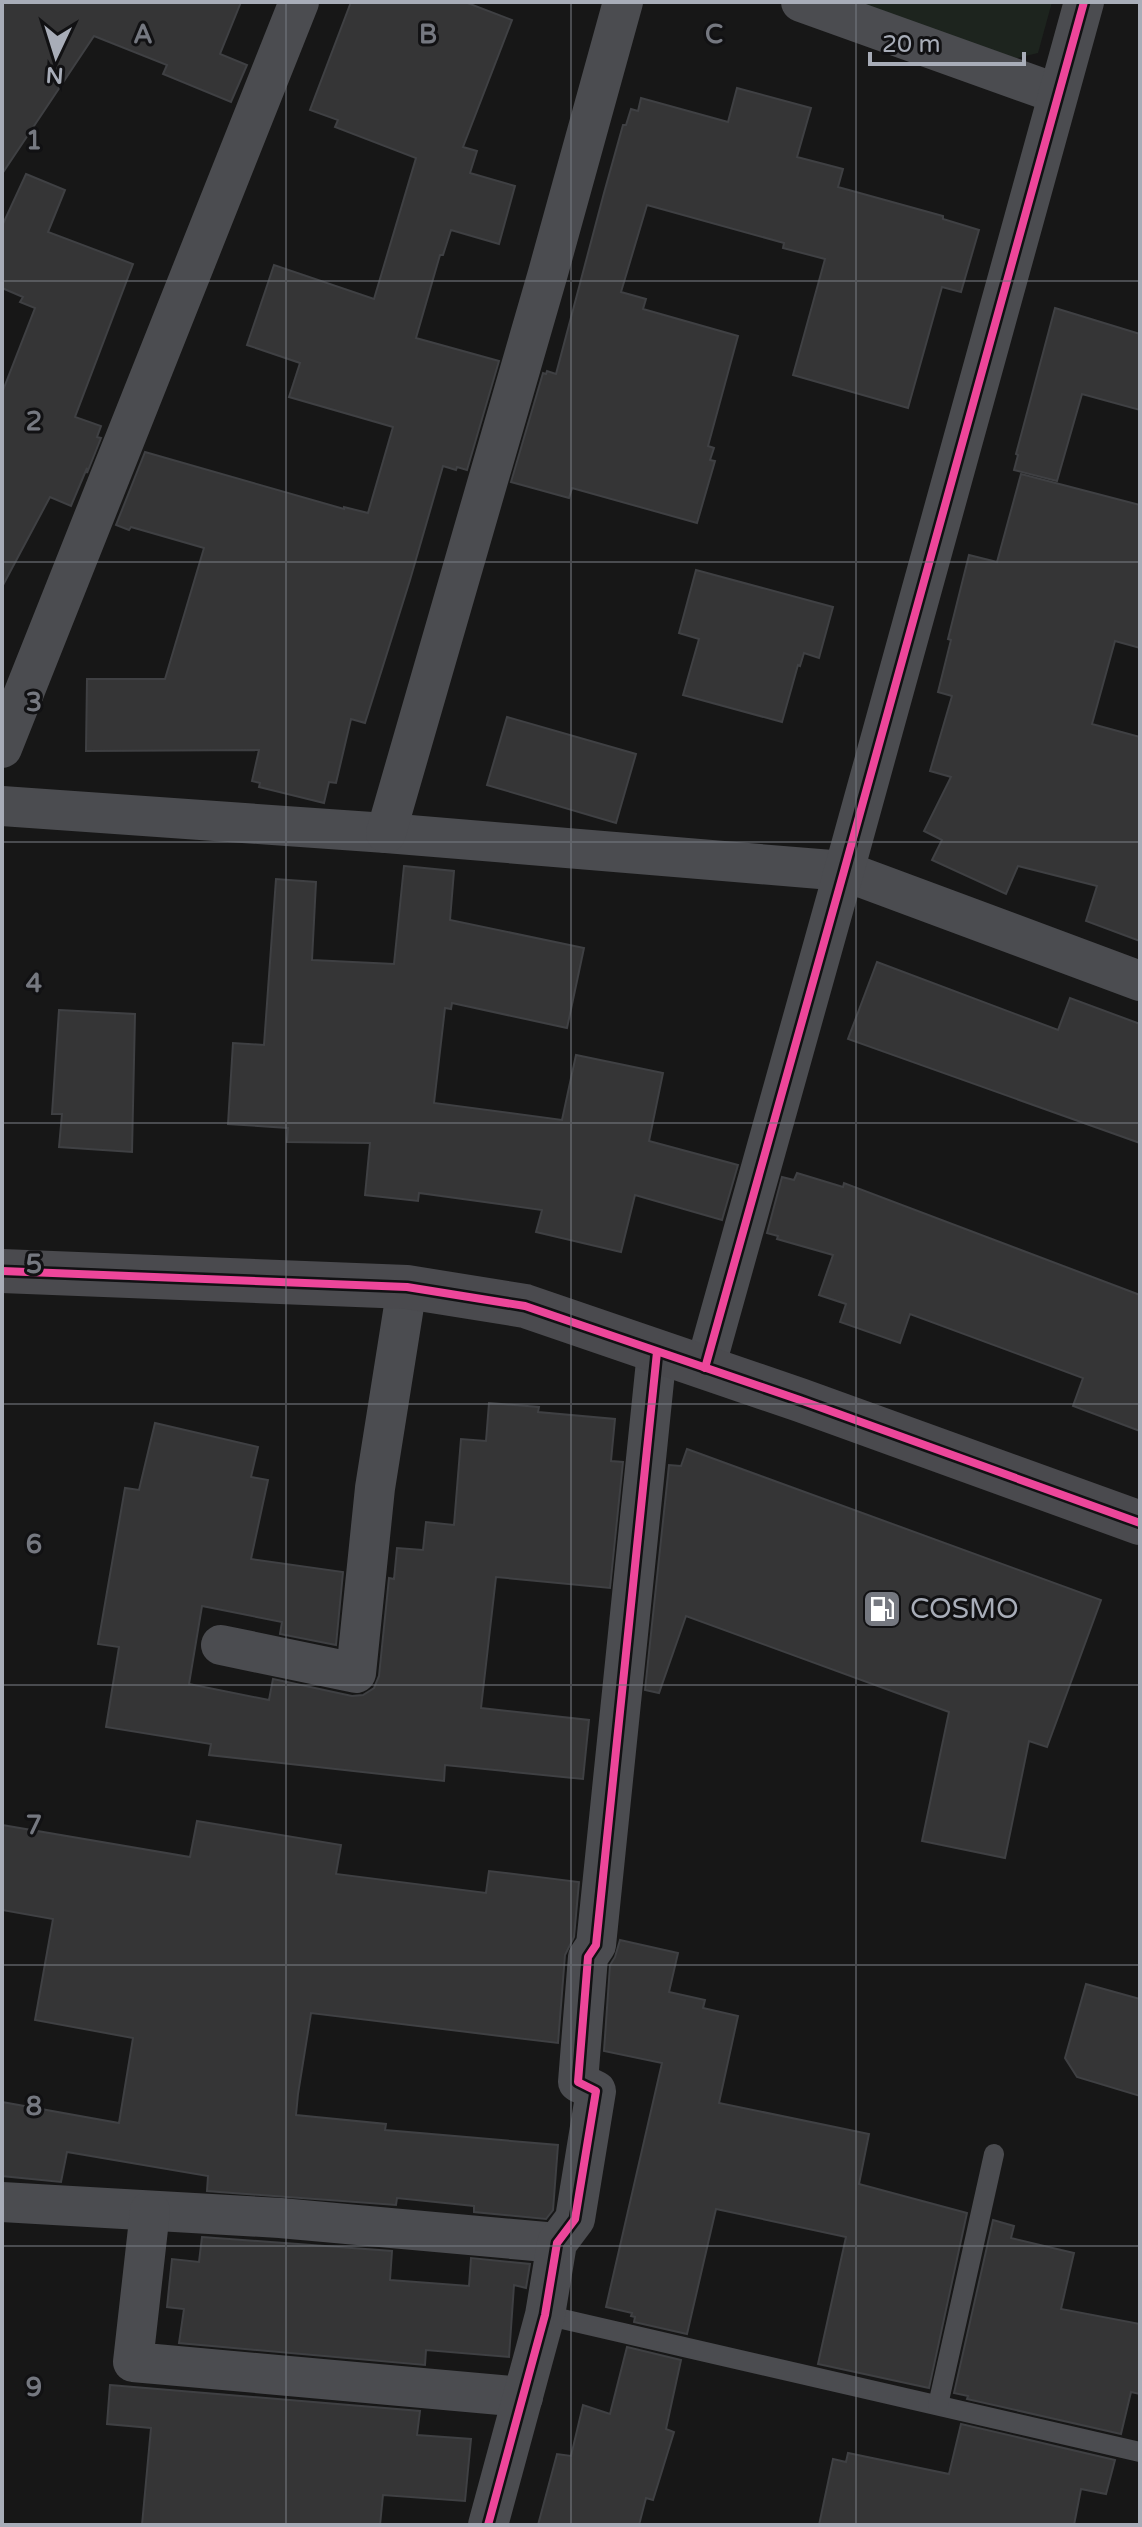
<svg xmlns="http://www.w3.org/2000/svg" width="1142" height="2527" font-family="'Varela Round',sans-serif">
<style>
.green{fill:#1d241e}
.building{fill:#353536;stroke:#3f4043;stroke-width:2}
.lines{fill:none;stroke-linecap:round;stroke-linejoin:round}
.lane{stroke:#4b4c50;stroke-width:20}
.street{stroke:#4b4c50;stroke-width:40}
.secondary{stroke:#4a4a4e;stroke-width:44}
.cycleway-casing{stroke:#111113;stroke-width:13}
.cycleway{stroke:#ed469a;stroke-width:8}
.grid{fill:none;stroke:#757880;stroke-width:2;stroke-opacity:0.55}
.labels{text-anchor:middle;dominant-baseline:central;stroke-width:6;stroke-linejoin:round;paint-order:stroke}
.poi-label{font-size:28px;fill:#a8adb8;stroke:#111113;text-anchor:start}
.grid-label{font-size:26px;text-anchor:middle;font-weight:bold;fill:#757880;stroke:#111113;stroke-width:6;stroke-linejoin:round;paint-order:stroke}
</style>
<rect width="100%" height="100%" fill="#171717"/>
<!-- green -->
<polygon class="green" points="848,2 1052,2 1038,53 1009,60"/>
<!-- building -->
<g class="building">
<polygon points="2,2 241,2 220,54 247,65 231,102 163,74 167,65 94,36 2,174"/>
<polygon points="351,2 465,2 512,20 463,147 477,151 470,173 515,186 499,244 451,230 443,255 440,255 416,338 499,361 467,470 457,467 456,470 443,466 410,580 365,723 351,719 336,783 329,782 324,803 259,787 260,783 252,781 259,750 86,751 87,679 165,679 204,548 131,527 129,530 116,525 145,452 344,509 344,507 368,513 393,427 289,397 300,363 247,345 274,265 374,299 416,158 335,127 338,120 310,110"/>
<polygon points="737,88 811,108 797,157 843,169 838,187 943,216 943,219 979,230 961,292 942,287 908,408 793,375 825,259 783,248 784,243 647,205 621,292 646,299 643,309 738,336 708,446 714,448 710,460 715,461 697,523 572,488 569,498 511,482 543,373 546,374 547,371 556,374 604,193 623,125 626,125 631,109 638,111 641,98 728,122"/>
<polygon points="26,174 65,190 48,232 133,264 75,417 101,426 97,437 101,438 87,473 87,468 71,506 50,497 2,587 2,393 35,308 20,302 23,297 2,288 2,226"/>
<polygon points="1055,308 1140,334 1140,410 1082,394 1057,481 1014,470 1018,455 1016,454"/>
<polygon points="1021,474 1140,505 1140,648 1115,641 1092,724 1140,737 1140,941 1086,921 1097,886 1018,866 1006,894 932,860 942,840 924,831 951,777 930,771 952,696 938,692 951,640 948,639 969,555 997,562"/>
<polygon points="696,570 833,607 819,658 804,653 800,666 798,665 782,722 683,695 699,639 679,633"/>
<polygon points="507,717 636,754 616,823 487,785"/>
<polygon points="404,866 454,871 450,920 584,948 567,1028 452,1003 451,1009 445,1008 434,1103 562,1120 576,1055 663,1073 649,1141 738,1165 722,1220 635,1195 621,1252 536,1232 542,1210 419,1193 418,1201 365,1195 370,1143 287,1142 288,1128 228,1124 233,1043 264,1045 276,879 316,882 312,960 394,964"/>
<polygon points="877,962 1058,1030 1070,998 1140,1024 1140,1143 848,1039"/>
<polygon points="59,1010 135,1014 132,1152 59,1147 62,1114 52,1114"/>
<polygon points="797,1173 843,1187 844,1183 1140,1295 1140,1431 1073,1406 1083,1378 910,1314 900,1343 840,1322 846,1304 819,1295 833,1255 777,1239 778,1236 767,1233 782,1177 794,1180"/>
<polygon points="489,1403 539,1407 538,1412 615,1419 611,1461 623,1462 610,1588 496,1577 481,1708 589,1720 583,1779 445,1765 444,1781 209,1755 211,1744 106,1727 119,1647 98,1644 125,1488 139,1490 155,1423 258,1447 251,1477 268,1480 251,1559 343,1572 336,1645 280,1634 282,1622 202,1606 189,1684 269,1700 273,1679 352,1696 363,1695 374,1688 379,1676 389,1578 394,1579 397,1548 423,1550 426,1522 454,1525 461,1439 486,1441"/>
<polygon points="687,1449 1101,1600 1047,1747 1029,1741 1005,1858 922,1841 949,1712 686,1616 659,1693 645,1690 669,1465 681,1466"/>
<polygon points="197,1821 341,1845 336,1874 486,1893 489,1871 579,1882 574,1937 565,1955 558,2043 311,2013 298,2094 296,2115 386,2124 385,2130 558,2145 553,2210 546,2219 474,2212 474,2206 397,2198 396,2205 207,2191 208,2176 67,2152 61,2182 2,2176 2,2102 119,2123 133,2038 35,2020 53,1919 2,1910 2,1825 190,1857"/>
<polygon points="620,1940 678,1953 669,1992 705,2000 703,2008 738,2016 719,2103 869,2134 859,2184 967,2213 929,2388 818,2364 846,2237 716,2209 687,2334 634,2322 635,2317 631,2316 632,2313 606,2307 662,2063 604,2051 610,1965 615,1957"/>
<polygon points="1086,1984 1140,1999 1140,2096 1077,2077 1065,2058"/>
<polygon points="993,2220 1014,2226 1011,2238 1074,2253 1061,2309 1140,2324 1140,2394 1131,2392 1121,2434 967,2399 968,2396 954,2393"/>
<polygon points="202,2237 392,2251 390,2280 469,2286 471,2258 530,2264 526,2288 514,2285 509,2357 426,2350 425,2365 179,2343 184,2309 167,2307 172,2259 199,2262"/>
<polygon points="627,2347 681,2360 666,2429 674,2432 653,2500 646,2498 639,2525 538,2525 557,2454 571,2456 583,2405 610,2414"/>
<polygon points="110,2385 420,2411 417,2435 471,2439 465,2501 383,2495 380,2525 142,2525 151,2428 107,2424"/>
<polygon points="961,2424 1115,2460 1106,2494 1081,2489 1074,2525 819,2525 833,2459 846,2462 848,2453 949,2474"/>
</g>
<g class="lines">
<!-- lane -->
<g class="lane">
<polyline points="545,2315 1140,2452"/>
<polyline points="938,2405 994,2154"/>
</g>
<!-- street -->
<g class="street">
<polyline points="801,2 1058,94"/>
<polyline points="2,748 299,2"/>
<polyline points="2,806 386,833 844,871 1140,981"/>
<polyline points="386,833 548,273 623,2"/>
<polyline points="705,1368 844,871 1084,2"/>
<polyline points="221,1645 356,1673 375,1488 407,1287"/>
<polyline points="2,2202 280,2218 557,2243"/>
<polyline points="150,2211 133,2362 523,2397"/>
<polyline points="488,2525 545,2315 557,2243 575,2219 596,2091 578,2082 588,1957 596,1945 657,1352"/>
</g>
<!-- secondary -->
<polyline class="secondary" points="2,1271 407,1287 525,1306 800,1400 1140,1523"/>
<defs>
<g id="cycleway">
<polyline points="2,1271 407,1287 525,1306 800,1400 1140,1523"/>
<polyline points="705,1368 844,871 1084,2"/>
<polyline points="488,2525 545,2315 557,2243 575,2219 596,2091 578,2082 588,1957 596,1945 657,1352"/>
</g>
</defs>
<!-- cycleway casing -->
<use href="#cycleway" class="cycleway-casing"/>
<!-- cycleway -->
<use href="#cycleway" class="cycleway"/>
</g>
<!-- grid -->
<path class="grid" d="M286 2V2525M571 2V2525M856 2V2525M2 281H1140M2 562H1140M2 842H1140M2 1123H1140M2 1404H1140M2 1685H1140M2 1965H1140M2 2246H1140"/>
<!-- icons -->
<defs>
<symbol id="fuel-square" viewBox="-11 -11 22 22"><rect x="-9" y="-9" width="18" height="18" rx="4" fill="#757880" stroke="#111113"/><path d="M-5.5-6h7V0h2V4h1.3V-2.5L3-4.5l.8-.8L6-3V5H2.5V1h-1V6h-7ZM-4.2-4.7v3.2H.2V-4.7Z" fill="#fff"/></symbol>
</defs>
<g fill-rule="evenodd">
<use href="#fuel-square" x="860" y="1587" width="44" height="44"/>
</g>
<g class="labels">
<!-- poi labels -->
<g class="poi-label">
<text x="910" y="1609">COSMO</text>
</g>
</g>
<g class="grid-label">
<text x="143" y="43">A</text>
<text x="428" y="43">B</text>
<text x="714" y="43">C</text>
<text x="34" y="149">1</text>
<text x="34" y="430">2</text>
<text x="34" y="711">3</text>
<text x="34" y="992">4</text>
<text x="34" y="1273">5</text>
<text x="34" y="1553">6</text>
<text x="34" y="1834">7</text>
<text x="34" y="2115">8</text>
<text x="34" y="2396">9</text>
</g>
<!-- border -->
<rect width="1142" height="2527" fill="none" stroke="#a8adb8" stroke-width="8"/>
<!-- north arrow -->
<g transform="translate(56 56) rotate(184)" stroke="#111113" stroke-width="6" paint-order="stroke">
<path d="M0-6L14 30L0 20L-14 30Z" fill="#a8adb8"/>
<text y="-12" font-size="22" font-weight="bold" text-anchor="middle" fill="#a8adb8">N</text>
</g>
<!-- scale -->
<path d="M870 52v12h154v-12" fill="none" stroke="#a8adb8" stroke-width="4"/>
<text x="882" y="52" font-size="24" fill="#a8adb8" stroke="#111113" stroke-width="6" paint-order="stroke">20 m</text>
</svg>
